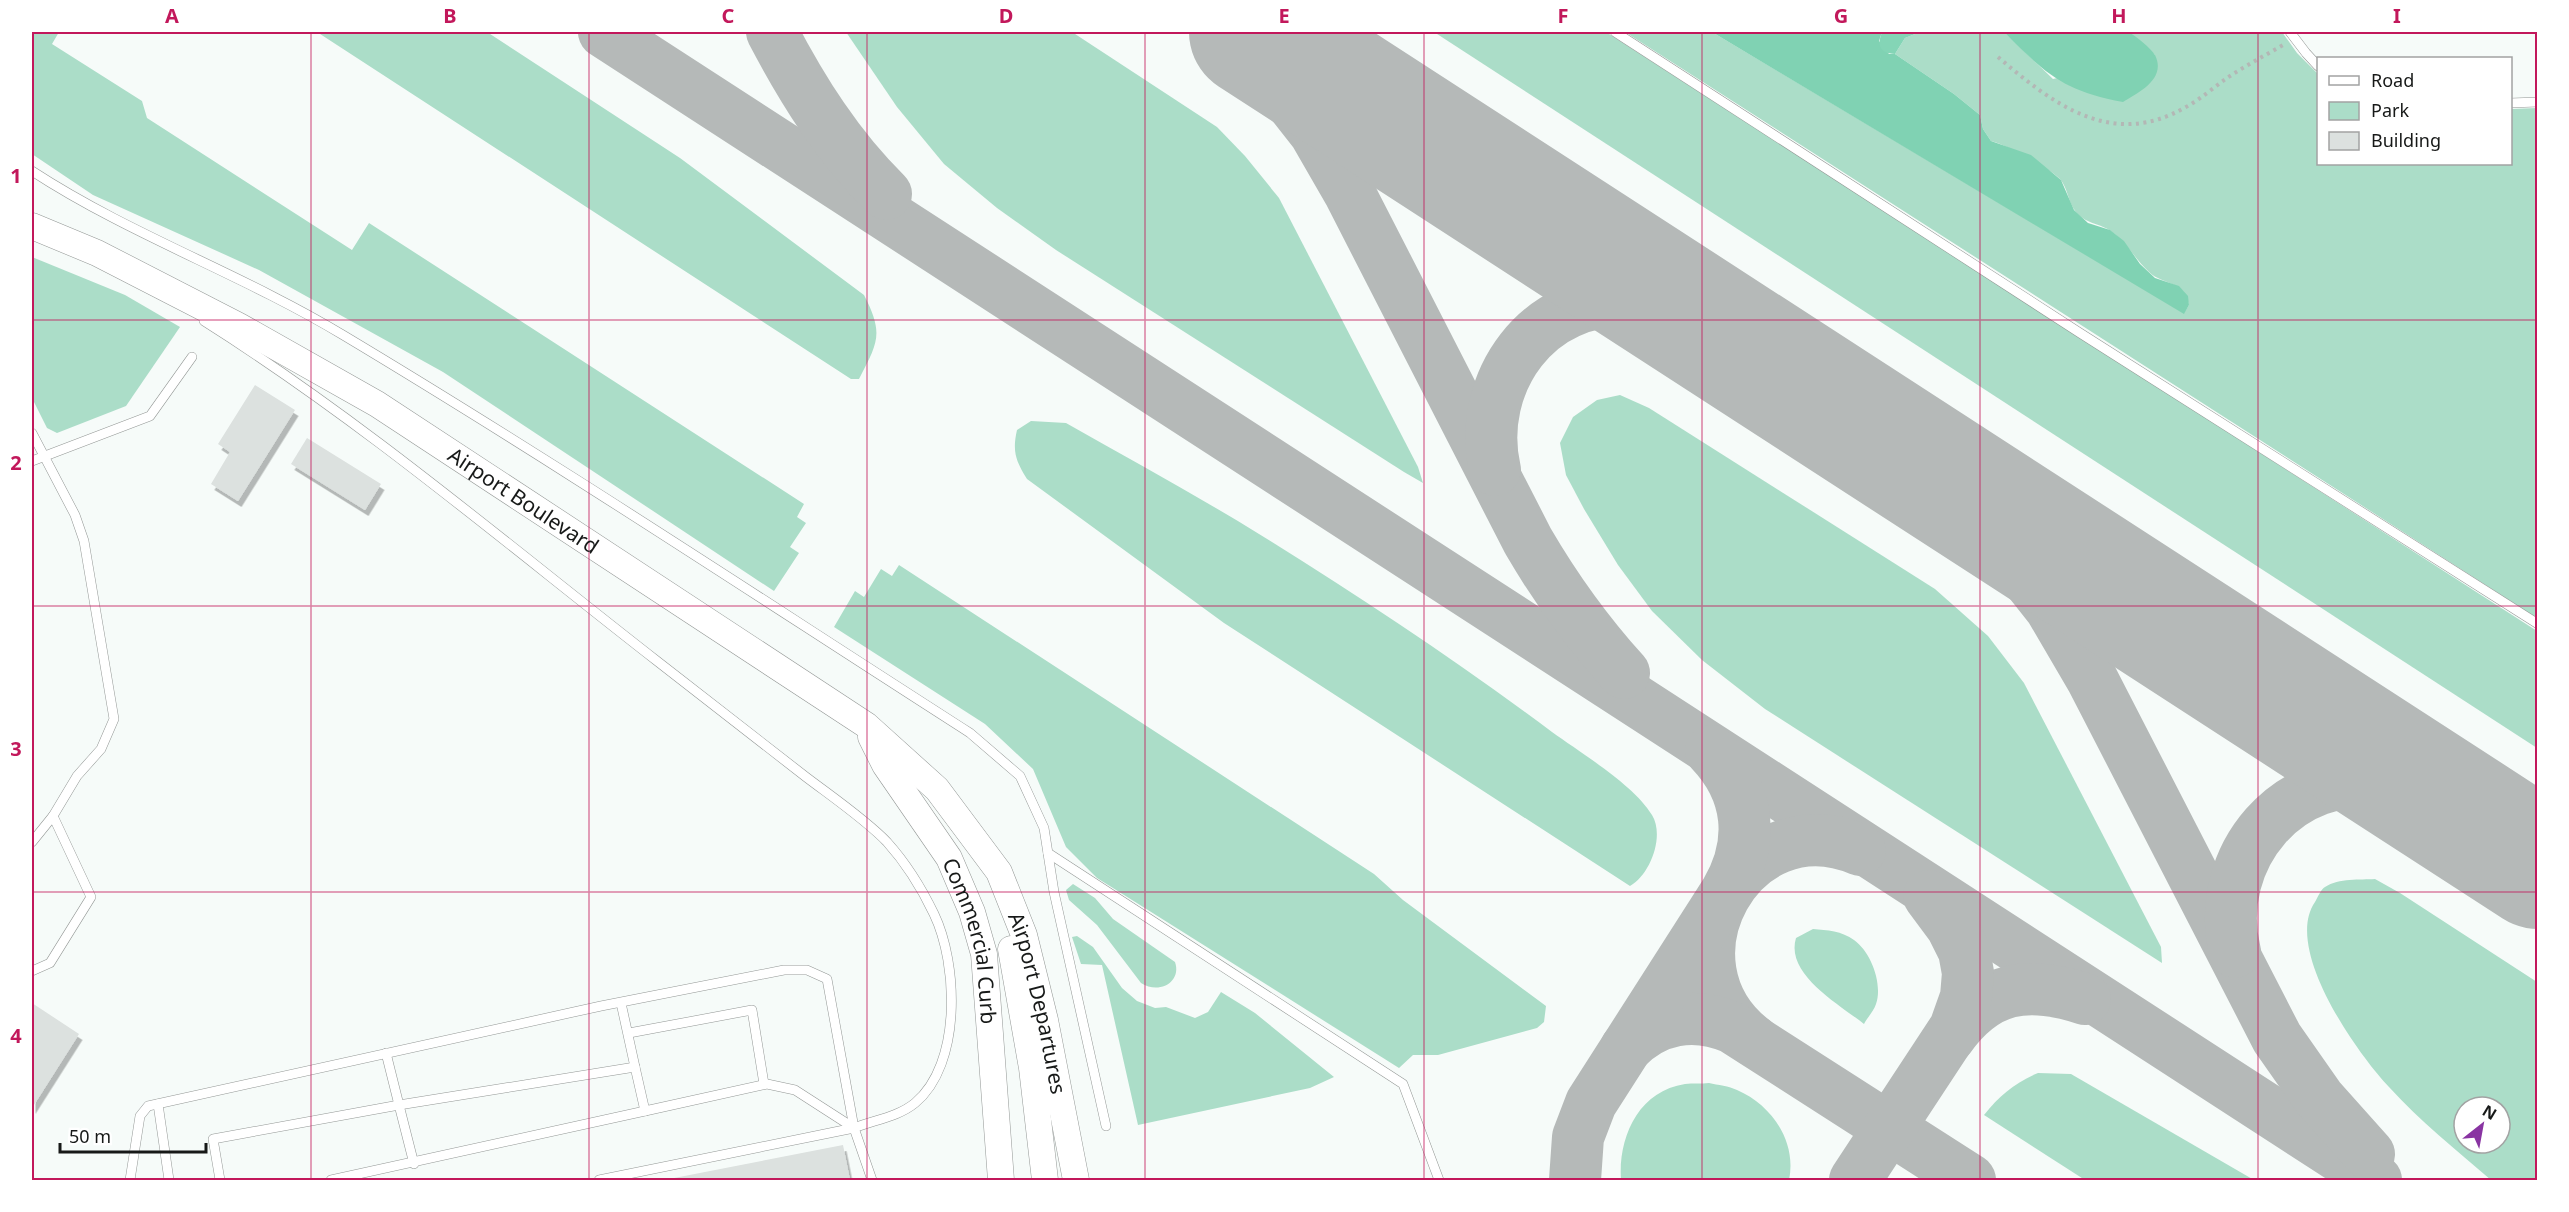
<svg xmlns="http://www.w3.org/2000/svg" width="2569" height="1212" font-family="'Noto Sans',sans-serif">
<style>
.green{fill:#abddc8;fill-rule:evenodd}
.forest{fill:#80d2b3}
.water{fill:#84d5b6}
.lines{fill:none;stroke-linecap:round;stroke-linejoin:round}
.taxiway{stroke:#b5b9b8;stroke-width:52}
.runway{stroke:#b5b9b8;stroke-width:130}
.building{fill:#dce1df;filter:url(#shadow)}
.lane-casing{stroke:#939795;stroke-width:10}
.secondary-casing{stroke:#939795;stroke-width:27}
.path{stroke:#b3b7b5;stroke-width:4;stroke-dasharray:3 4.5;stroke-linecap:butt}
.lane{stroke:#fff;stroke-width:9}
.secondary{stroke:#fff;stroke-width:26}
.grid{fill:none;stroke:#c2185b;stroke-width:1.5;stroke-opacity:0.55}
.labels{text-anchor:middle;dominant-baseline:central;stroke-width:5;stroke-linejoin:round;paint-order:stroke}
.street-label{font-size:21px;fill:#171918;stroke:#fff}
.neatline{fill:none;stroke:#c2185b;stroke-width:2}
.grid-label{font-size:20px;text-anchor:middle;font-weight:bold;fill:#c2185b}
</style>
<defs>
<filter id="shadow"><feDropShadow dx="3.5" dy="6" stdDeviation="0" flood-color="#0004"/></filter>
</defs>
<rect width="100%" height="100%" fill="#f6fbf9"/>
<!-- green -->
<g class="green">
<polygon points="32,32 59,32 52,44 142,101 147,118 352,250 369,223 804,504 797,517 806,523 790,547 799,553 774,591 443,372 259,270 93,195 32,154"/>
<path d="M317 32H487L680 158 864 295C884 334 878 342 859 379H851Z"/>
<polygon points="846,32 1072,32 1217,127 1245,156 1279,198 1418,467 1423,483 1404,472 1056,250 997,208 944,164 897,107"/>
<polygon points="1434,32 1606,32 2537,631 2537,748"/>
<path d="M1625 32H1712L2184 313 2189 305C2185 280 2164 286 2149 272 2136 260 2127 243 2112 232 2099 222 2089 226 2076 212 2068 203 2068 188 2060 179 2046 166 2009 146 1991 141L1983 129 1980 115 1954 94 1895 54 1905 38 1920 32H2004L2053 79 2155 55 2130 32H2282L2297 53 2318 74V164H2510L2511 109 2537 108V618Z"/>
<polygon points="32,257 125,295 180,327 126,406 57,433 47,428 32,398"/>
<polygon points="1620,395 1649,408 1935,589 1988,636 2024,683 2161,947 2162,963 1765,709 1702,660 1652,611 1618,565 1584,509 1566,475 1560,443 1573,417 1597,400"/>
<path d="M1031 421 1066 423C1131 460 1196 495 1259 534 1359 596 1457 661 1552 732 1581 753 1634 785 1652 815 1665 836 1650 875 1630 886L1224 623 1027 479C1016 461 1012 452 1017 430Z"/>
<polygon points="899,565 1374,874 1403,900 1546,1006 1544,1022 1537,1028 1438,1055 1413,1055 1399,1068 1097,878 1066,847 1033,769 985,724 834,627 855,591 864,597 881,569 892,576"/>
<path d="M2375 879 2400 893 2537 982V1180H2491C2456 1150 2420 1121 2389 1087 2356 1052 2283 948 2315 902 2318 897 2321 889 2325 887 2339 878 2360 880 2375 879ZM2464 1107H2500V1143H2464Z"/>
<path d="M1073 884 1095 898 1113 919 1175 962C1182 982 1159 995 1141 983L1097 925 1069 900 1066 890Z"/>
<path d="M1813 929C1827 930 1842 931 1854 940 1871 952 1883 984 1876 1004 1874 1011 1867 1018 1864 1024 1839 1004 1785 974 1796 938Z"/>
<polygon points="1077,936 1093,947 1122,988 1137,1001 1155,1008 1166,1007 1195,1018 1208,1012 1221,992 1255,1013 1334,1077 1310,1088 1138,1125 1102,965 1081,964 1072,937"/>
<path d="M2038 1073 2071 1074 2254 1180H2085L1984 1115C2000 1095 2015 1083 2038 1073Z"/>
<path d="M1709 1083C1718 1085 1729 1086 1737 1090 1772 1105 1797 1142 1789 1180H1621C1618 1138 1638 1091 1685 1084 1693 1083 1701 1084 1709 1083Z"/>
</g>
<!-- forest -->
<g class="forest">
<polygon points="1712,32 1882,32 1879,41 1889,54 1895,54 1954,94 1980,115 1983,129 1991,141 2031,155 2061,180 2074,210 2088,223 2110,230 2124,241 2140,264 2155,278 2179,286 2188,296 2189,305 2184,314"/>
<path d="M2004 32H2130C2137 38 2150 47 2155 55 2167 79 2138 93 2123 102 2063 91 2045 73 2004 32Z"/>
</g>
<!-- water -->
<path class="water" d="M1882 32H1920L1905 38 1895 54C1879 53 1877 45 1882 32Z"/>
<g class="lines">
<!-- taxiway -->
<g class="taxiway">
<polyline points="604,32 2376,1180"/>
<path d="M772 32C803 91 838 147 886 194"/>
<path d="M1226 32 1282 91 1315 133 1349 192 1528 541C1556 589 1587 632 1624 673"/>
<polyline points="1823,401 1931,480 1965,510 2006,552 2051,609 2092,679 2277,1038 2319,1098 2369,1154"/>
<path d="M1495 470C1475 383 1539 293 1632 302 1675 307 1713 333 1750 353"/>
<path d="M2235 952C2212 858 2289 766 2387 784 2425 791 2460 816 2493 835"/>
<path d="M1949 1038C1986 986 2027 980 2085 999"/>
<path d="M1754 1041C1651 963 1742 799 1860 850"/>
<path d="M1626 1048C1655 1018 1694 1011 1733 1028L1970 1180"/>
<path d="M1575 1180 1578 1137 1591 1103 1726 892C1755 843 1750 792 1711 751"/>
<polyline points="1855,1180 1955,1028 1966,997 1968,973 1964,951 1952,927 1929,896"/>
</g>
<!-- runway -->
<polyline class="runway" points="1254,32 2538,864"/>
</g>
<!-- building -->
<g class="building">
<polygon points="255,385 295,410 238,501 211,484 230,452 218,444"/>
<polygon points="307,438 381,484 365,510 291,464"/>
<polygon points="32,1003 79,1034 32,1108"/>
<polygon points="843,1145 850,1180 669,1180 669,1179"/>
</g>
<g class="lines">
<defs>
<g id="lane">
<polyline points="1615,32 2080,333 2538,624"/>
<polyline points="2290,32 2306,53 2318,66"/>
<polyline points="2510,103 2538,102"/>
<path d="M32 171C130 235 242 274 343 335 555 462 761 599 970 733L1020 776 1044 828 1054 892 1106 1126"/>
<path d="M204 321C364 422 508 545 657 661 707 700 757 739 806 777 831 796 866 820 887 842 905 862 922 889 934 914 958 964 962 1064 915 1103 898 1117 874 1120 854 1128L599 1180"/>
<polyline points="32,433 75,515 84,541 114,719 101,749 77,776 53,816 32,842"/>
<polyline points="32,461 150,416 192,357"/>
<polyline points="1048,853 1403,1084 1439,1180"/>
<polyline points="32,971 50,963 91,897 53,816"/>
<polyline points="621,1003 635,1067"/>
<polyline points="629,1033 752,1010 764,1084"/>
<polyline points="386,1053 399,1105 635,1067 645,1111 767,1084 795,1090 854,1128"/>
<polyline points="158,1104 169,1180"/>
<polyline points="130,1180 140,1116 148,1106 601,1006 784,970 807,970 827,979 854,1128 872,1180"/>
<polyline points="220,1180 213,1139 399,1105 414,1164"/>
<polyline points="331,1180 645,1111"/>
</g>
<g id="secondary">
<path id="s1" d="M32 226 97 253 239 326 377 404 866 725 937 789 999 872 1024 935 1045 1020 1076 1180"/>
<path id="s2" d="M871 737 885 765 949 858 972 912 984 954 1001 1180"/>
<polyline points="1011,949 1032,1068 1045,1180"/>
</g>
</defs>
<!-- lane casing -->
<use href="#lane" class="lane-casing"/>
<!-- secondary casing -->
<use href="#secondary" class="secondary-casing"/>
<!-- path -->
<path class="path" d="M1998 57C2053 104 2112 150 2186 107 2201 99 2214 87 2227 78 2245 66 2264 56 2283 45"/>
<!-- lane -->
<use href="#lane" class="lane"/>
<!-- secondary -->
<use href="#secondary" class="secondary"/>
</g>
<!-- grid -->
<path class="grid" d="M311 32V1180M589 32V1180M867 32V1180M1145 32V1180M1424 32V1180M1702 32V1180M1980 32V1180M2258 32V1180M32 320H2538M32 606H2538M32 892H2538"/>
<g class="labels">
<!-- street labels -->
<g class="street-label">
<text stroke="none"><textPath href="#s1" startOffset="564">Airport Boulevard</textPath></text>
<text stroke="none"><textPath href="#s2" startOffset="231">Commercial Curb</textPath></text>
<text stroke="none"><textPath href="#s1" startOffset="1310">Airport Departures</textPath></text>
</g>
</g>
<!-- border -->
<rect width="2569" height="1212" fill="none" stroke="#ffffff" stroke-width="66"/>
<!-- legend -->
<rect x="2317" y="57" width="195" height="108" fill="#ffffff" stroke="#a2a3a3" stroke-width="1.5"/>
<rect x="2329" y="76" width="30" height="9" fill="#ffffff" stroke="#a2a3a3" stroke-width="1.5"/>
<text x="2371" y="87" font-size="18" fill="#171918">Road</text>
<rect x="2329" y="102" width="30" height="18" fill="#abddc8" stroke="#a2a3a3" stroke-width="1.5"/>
<text x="2371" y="117" font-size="18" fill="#171918">Park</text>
<rect x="2329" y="132" width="30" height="18" fill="#dce1df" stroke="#a2a3a3" stroke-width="1.5"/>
<text x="2371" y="147" font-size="18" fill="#171918">Building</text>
<!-- north arrow -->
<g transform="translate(2482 1125) rotate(31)"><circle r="28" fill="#ffffff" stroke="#a2a3a3" stroke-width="1.5"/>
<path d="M0-4.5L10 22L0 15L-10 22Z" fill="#8934a2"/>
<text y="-9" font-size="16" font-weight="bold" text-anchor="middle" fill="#171918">N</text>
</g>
<!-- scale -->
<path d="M60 1143v9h146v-9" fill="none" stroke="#171918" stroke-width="3"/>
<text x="69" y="1143" font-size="18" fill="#171918" stroke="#ffffff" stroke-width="4.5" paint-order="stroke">50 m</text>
<rect x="33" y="33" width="2503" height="1146" class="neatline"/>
<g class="grid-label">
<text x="172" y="23">A</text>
<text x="450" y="23">B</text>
<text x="728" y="23">C</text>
<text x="1006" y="23">D</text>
<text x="1284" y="23">E</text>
<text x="1563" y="23">F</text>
<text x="1841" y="23">G</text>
<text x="2119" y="23">H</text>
<text x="2397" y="23">I</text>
<text x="16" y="183">1</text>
<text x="16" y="470">2</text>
<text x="16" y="756">3</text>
<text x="16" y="1043">4</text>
</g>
</svg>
